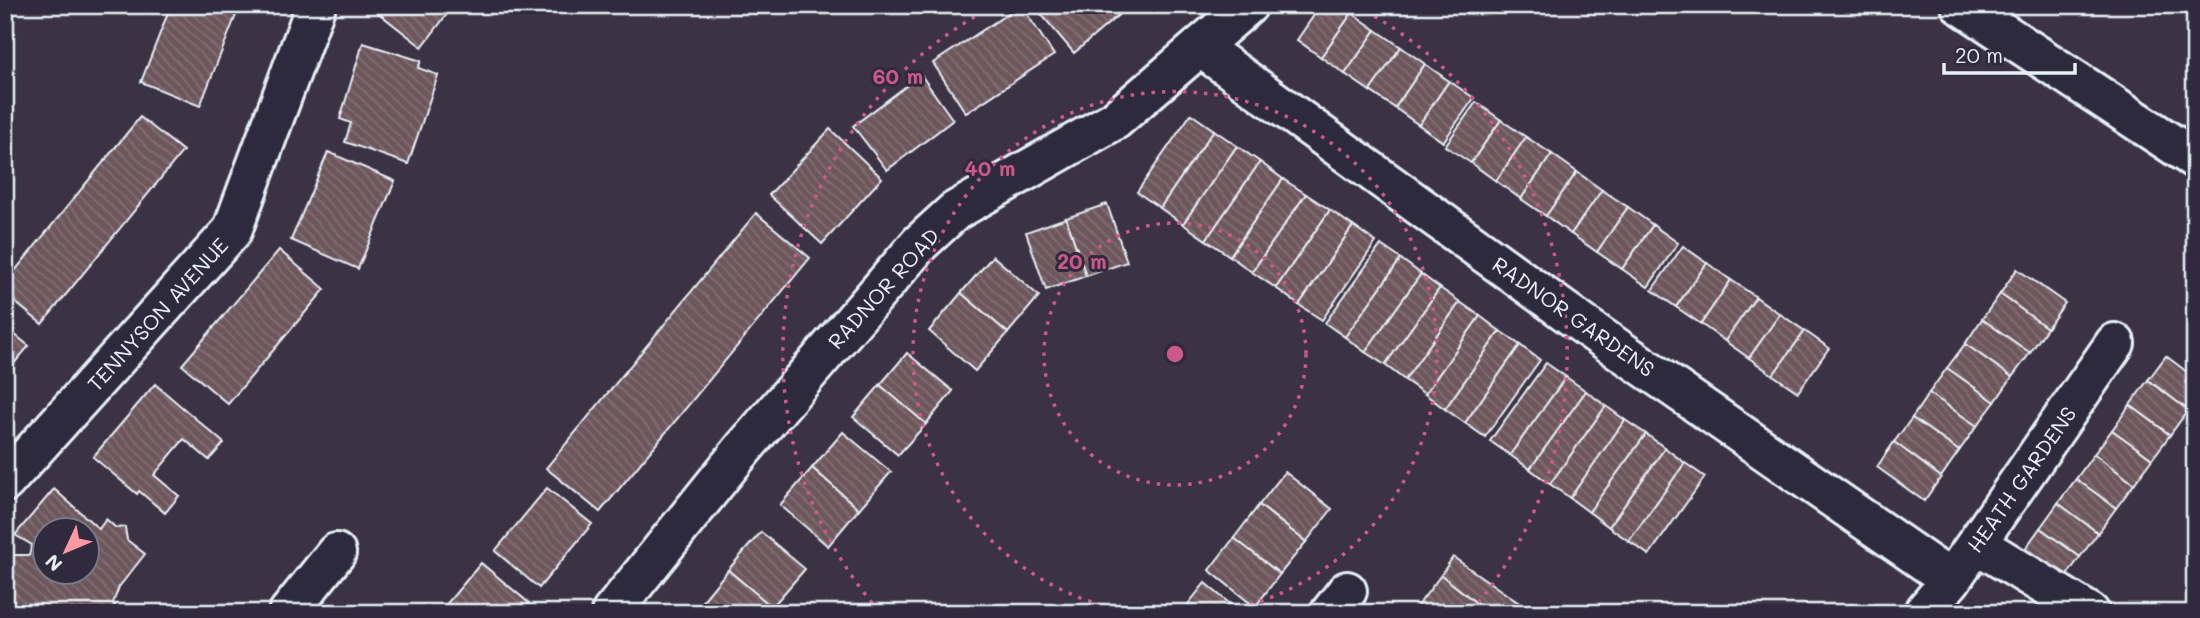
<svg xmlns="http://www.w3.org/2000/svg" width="2200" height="618" font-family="Mali,sans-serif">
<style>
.building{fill:url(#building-back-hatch);stroke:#e8f1f8;stroke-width:2;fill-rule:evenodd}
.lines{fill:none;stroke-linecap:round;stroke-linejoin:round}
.minor-casing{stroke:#e8f1f8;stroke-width:44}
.minor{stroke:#2f2a3d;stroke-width:38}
.ring{fill:none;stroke:#cd598a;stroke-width:3.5;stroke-dasharray:3.5 7}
.labels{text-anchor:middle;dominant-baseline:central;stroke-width:6;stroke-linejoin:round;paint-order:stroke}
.street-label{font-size:21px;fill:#e8f1f8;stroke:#2f2a3d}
.centre{fill:#cd598a;stroke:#2f2a3d;stroke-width:3.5}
.ring-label{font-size:21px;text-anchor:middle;font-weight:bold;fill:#cd598a;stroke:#2f2a3d;stroke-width:6;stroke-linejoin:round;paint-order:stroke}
</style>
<defs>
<pattern id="building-back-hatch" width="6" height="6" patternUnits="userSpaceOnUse" patternTransform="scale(1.75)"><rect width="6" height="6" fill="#6d575c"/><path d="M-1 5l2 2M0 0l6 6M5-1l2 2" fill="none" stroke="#827074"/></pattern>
</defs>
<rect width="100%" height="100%" fill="#3b3343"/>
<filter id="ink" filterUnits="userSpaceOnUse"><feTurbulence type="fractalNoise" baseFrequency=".0143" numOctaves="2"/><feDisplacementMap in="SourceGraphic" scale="14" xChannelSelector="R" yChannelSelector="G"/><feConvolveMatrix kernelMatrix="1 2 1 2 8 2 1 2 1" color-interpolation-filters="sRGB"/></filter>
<g filter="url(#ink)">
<!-- building -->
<g class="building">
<polygon points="171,5 240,5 200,106 141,82"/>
<polygon points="381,5 454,5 422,47 376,11"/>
<polygon points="1021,5 1054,55 966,113 933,63"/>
<polygon points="1039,5 1130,5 1074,53 1036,8"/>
<polygon points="1321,5 1341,5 1352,13 1321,57 1297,40"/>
<polygon points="1352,13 1376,30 1345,74 1321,57"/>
<polygon points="1376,30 1401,47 1370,91 1345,74"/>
<polygon points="363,43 421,61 418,68 438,75 408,164 345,142 351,123 340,119"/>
<polygon points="1401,47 1425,64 1395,108 1370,91"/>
<polygon points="1425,64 1449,81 1419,125 1395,108"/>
<polygon points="921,75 953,120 887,170 853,126"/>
<polygon points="1449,81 1474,98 1443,142 1419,125"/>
<polygon points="1476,102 1501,120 1471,163 1445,146"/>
<polygon points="1191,114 1214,130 1160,208 1137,192"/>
<polygon points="140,117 183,151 42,324 5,294 5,283"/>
<polygon points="1501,120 1526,137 1496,181 1471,163"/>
<polygon points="830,129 882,178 822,244 769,195"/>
<polygon points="1214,130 1237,146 1183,224 1160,208"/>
<polygon points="1526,137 1552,154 1521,199 1496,181"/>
<polygon points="1237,146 1260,162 1206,240 1183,224"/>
<polygon points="328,152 395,181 358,269 291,240"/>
<polygon points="1552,154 1577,172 1546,216 1521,199"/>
<polygon points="1260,162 1283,179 1230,256 1206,240"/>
<polygon points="1577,172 1602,190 1571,234 1546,216"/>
<polygon points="1283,179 1306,194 1252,272 1230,256"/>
<polygon points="1602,190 1628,207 1597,252 1571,234"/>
<polygon points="1306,194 1330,210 1276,288 1252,272"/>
<polygon points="1107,204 1127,262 1086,276 1066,218"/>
<polygon points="1628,207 1653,225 1622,269 1597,252"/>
<polygon points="1330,210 1353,226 1299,305 1276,288"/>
<polygon points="756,213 810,258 600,512 546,468"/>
<polygon points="1066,218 1086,276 1046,290 1026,232"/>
<polygon points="1653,225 1678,243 1648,287 1622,269"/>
<polygon points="1353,226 1376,242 1322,320 1299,305"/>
<polygon points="1381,245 1401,259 1345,337 1325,323"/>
<polygon points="1683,246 1707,263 1676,307 1652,290"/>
<polygon points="279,250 325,289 228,404 182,365"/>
<polygon points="993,256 1039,296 1008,333 961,293"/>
<polygon points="1401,259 1421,274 1365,352 1345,337"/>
<polygon points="1707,263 1731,280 1701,324 1676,307"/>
<polygon points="2017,269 2065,303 2047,328 2000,294"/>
<polygon points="1421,274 1440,288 1385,365 1365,352"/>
<polygon points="1731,280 1756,297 1725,341 1701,324"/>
<polygon points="1440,288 1460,302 1405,380 1385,365"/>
<polygon points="961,293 1008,333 975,371 929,331"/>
<polygon points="2000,294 2047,328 2030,353 1982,319"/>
<polygon points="1756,297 1780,314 1749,358 1725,341"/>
<polygon points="1460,302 1480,316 1425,394 1405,380"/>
<polygon points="1780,314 1805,331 1773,375 1749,358"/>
<polygon points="1480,316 1500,331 1445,409 1425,394"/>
<polygon points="1982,319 2030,353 2012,377 1965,344"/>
<polygon points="5,327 29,346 5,374"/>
<polygon points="1500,331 1520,345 1465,423 1445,409"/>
<polygon points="1805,331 1829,348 1798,392 1773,375"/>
<polygon points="1965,344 2012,377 1995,402 1947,368"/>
<polygon points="1520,345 1540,360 1485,437 1465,423"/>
<polygon points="907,353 953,391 926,424 880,385"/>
<polygon points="2166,356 2195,378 2195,401 2188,410 2148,380"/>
<polygon points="1546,363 1566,377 1510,455 1490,441"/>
<polygon points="1947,368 1995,402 1977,426 1929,393"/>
<polygon points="1566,377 1586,391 1530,469 1510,455"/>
<polygon points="2148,380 2188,410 2170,435 2130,405"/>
<polygon points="155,384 224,443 209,460 184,439 154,475 179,496 165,513 139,491 137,494 93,457"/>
<polygon points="880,385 926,424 898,455 853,417"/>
<polygon points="1586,391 1606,406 1550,484 1530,469"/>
<polygon points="1929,393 1977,426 1959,451 1912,418"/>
<polygon points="2130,405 2170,435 2152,459 2112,430"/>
<polygon points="1606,406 1625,420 1570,498 1550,484"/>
<polygon points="1912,418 1959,451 1941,477 1894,442"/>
<polygon points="1625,420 1646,434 1589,512 1570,498"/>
<polygon points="2112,430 2152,459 2134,484 2094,454"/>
<polygon points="843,432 891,472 859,509 812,468"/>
<polygon points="1646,434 1665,448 1609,527 1589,512"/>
<polygon points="1894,442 1941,477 1924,501 1877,467"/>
<polygon points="1665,448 1685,463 1629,541 1609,527"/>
<polygon points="2094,454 2134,484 2116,508 2076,479"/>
<polygon points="1685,463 1705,477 1649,555 1629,541"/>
<polygon points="812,468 859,509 828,546 780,505"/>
<polygon points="1285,472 1332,509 1306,542 1259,505"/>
<polygon points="2076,479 2116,508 2098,533 2058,503"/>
<polygon points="547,488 592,524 539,588 495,551"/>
<path d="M54 489 99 529 106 519 116 528 125 527 127 540 145 554 119 587 113 603 121 613H5L9 555H29L32 545 15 535ZM46 530H88V572H46Z"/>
<polygon points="2058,503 2098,533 2080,557 2040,528"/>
<polygon points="1259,505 1306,542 1280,574 1234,538"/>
<polygon points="2040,528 2080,557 2062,582 2022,553"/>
<polygon points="761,532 805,569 772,607 728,570"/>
<polygon points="1234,538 1280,574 1255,607 1209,570"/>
<polygon points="1453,557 1519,603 1512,613 1489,613 1441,575"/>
<polygon points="481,563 529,603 522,613 439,613"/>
<polygon points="728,570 772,607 767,613 700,613 696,609"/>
<polygon points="1441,575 1489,613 1422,613 1416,608"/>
<polygon points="1205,583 1241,613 1181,613"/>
</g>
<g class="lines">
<defs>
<g id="minor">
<polyline points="1961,5 2195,159"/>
<polyline points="1200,47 1588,328 1951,580"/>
<polyline points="5,482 232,231 316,5"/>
<polyline points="1977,544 2090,613"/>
<polyline points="288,613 336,553"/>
<polyline points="611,613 743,449 920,243 955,211 1115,120 1248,5"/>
<polyline points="1330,613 1347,591"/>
<polyline points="1923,613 1951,580 2115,343"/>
</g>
</defs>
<!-- minor casing -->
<use href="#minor" class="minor-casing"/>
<!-- minor -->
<use href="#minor" class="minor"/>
</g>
</g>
<!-- distance rings -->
<g class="ring">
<circle cx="1175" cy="354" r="131"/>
<path d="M1132 612A262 262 0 1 1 1218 612"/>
<path d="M879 611A392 392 0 0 1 994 6M1356 6A392 392 0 0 1 1471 611"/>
</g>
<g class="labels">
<!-- street labels -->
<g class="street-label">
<text transform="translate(883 288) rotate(-48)">RADNOR ROAD</text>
<text transform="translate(157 314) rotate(-48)">TENNYSON AVENUE</text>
<text transform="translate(1574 316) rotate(35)">RADNOR GARDENS</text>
<text transform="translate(2021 479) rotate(-55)">HEATH GARDENS</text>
</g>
</g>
<circle cx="1175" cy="354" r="10" class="centre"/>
<g class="ring-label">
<text x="898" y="84">60 m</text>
<text x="990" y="176">40 m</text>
<text x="1082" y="269">20 m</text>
</g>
<!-- margin -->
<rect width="2200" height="618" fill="none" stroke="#2f2a3d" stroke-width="28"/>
<rect x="14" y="14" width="2172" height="590" fill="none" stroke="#e8f1f8" stroke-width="2.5" filter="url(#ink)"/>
<!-- north arrow -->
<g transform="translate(66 551) rotate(226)"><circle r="33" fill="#2f2a3d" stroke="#797a88" stroke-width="2"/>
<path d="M0-5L12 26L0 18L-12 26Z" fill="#ff9aa2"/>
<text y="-10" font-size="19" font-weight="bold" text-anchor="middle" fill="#e8f1f8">N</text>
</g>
<!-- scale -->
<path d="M1944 63v10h131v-10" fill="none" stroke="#e8f1f8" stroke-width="3.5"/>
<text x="1955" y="63" font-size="21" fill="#e8f1f8" stroke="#2f2a3d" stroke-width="5" paint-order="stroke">20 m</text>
</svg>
